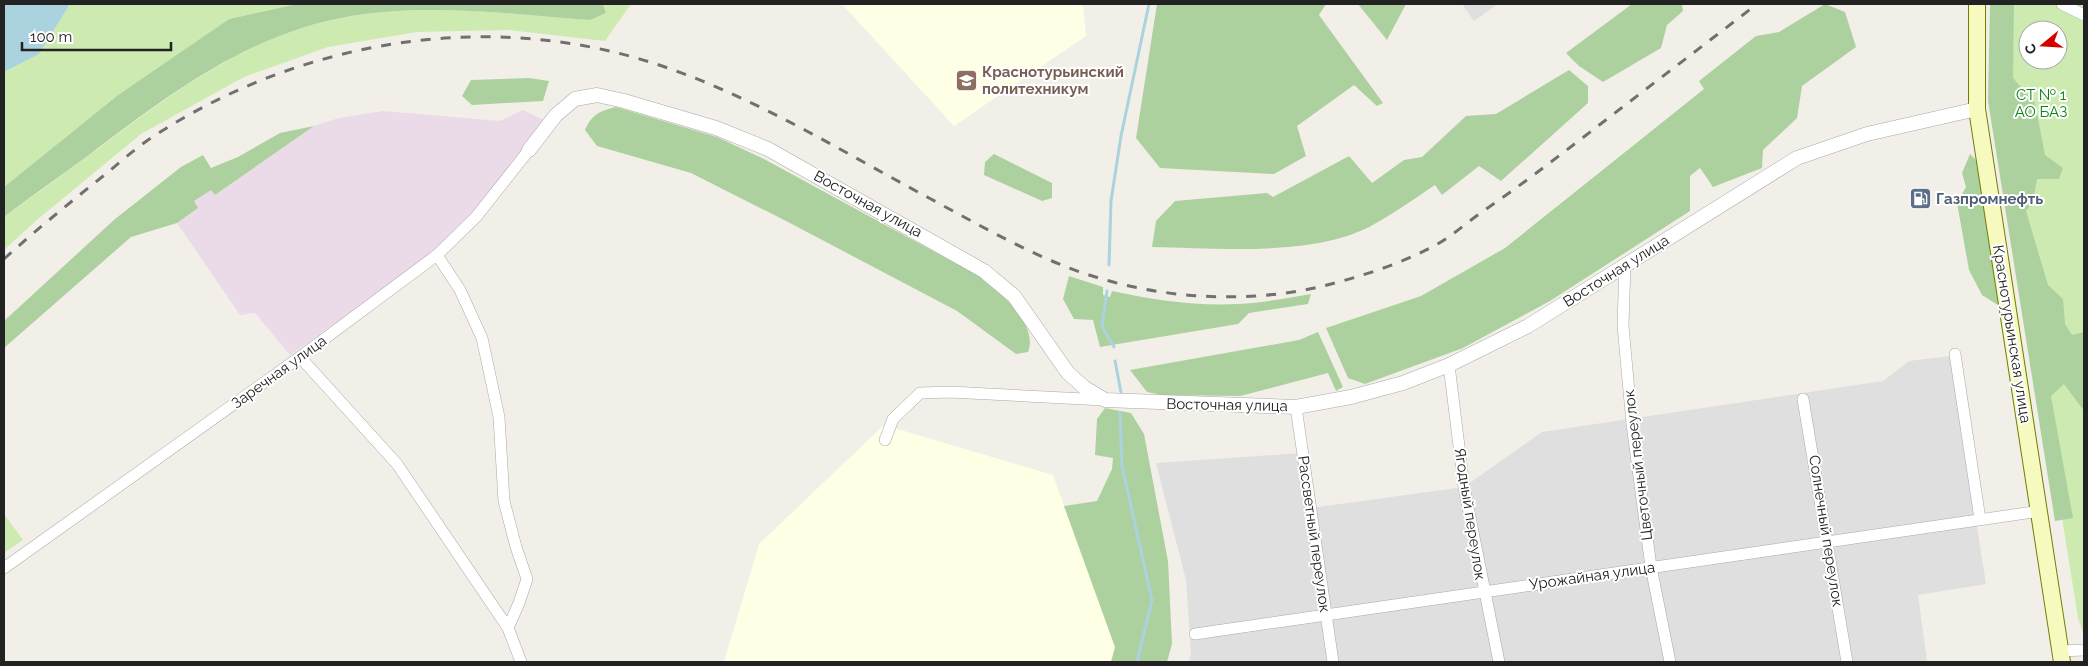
<svg xmlns="http://www.w3.org/2000/svg" width="2088" height="666" font-family="Raleway,sans-serif">
<style>
.residential{fill:#e0dfdf}
.industrial{fill:#ebdbe8}
.education{fill:#ffffe5}
.grass{fill:#cdebb0;fill-rule:evenodd}
.forest{fill:#add19e}
.water{fill:#aad3df}
.lines{fill:none;stroke-linecap:round;stroke-linejoin:round}
.stream{stroke:#aad3df;stroke-width:3}
.minor-casing{stroke:#a9a9a9;stroke-width:12}
.tertiary-casing{stroke:#a9a9a9;stroke-width:15}
.secondary-casing{stroke:#707d05;stroke-width:18}
.minor{stroke:#fff;stroke-width:11}
.tertiary{stroke:#fff;stroke-width:14}
.secondary{stroke:#f7fabf;stroke-width:16}
.rail{stroke:#707070;stroke-width:3;stroke-dasharray:10 10;stroke-linecap:butt}
.labels{text-anchor:middle;dominant-baseline:central;stroke-width:4;stroke-linejoin:round;paint-order:stroke}
.education-label{font-size:15px;font-weight:bold;fill:#785e54;stroke:#fff;text-anchor:start}
.park-label{font-size:15px;fill:#0c8416;stroke:#fff}
.service-label{font-size:15px;font-weight:bold;fill:#4e5e75;stroke:#fff;text-anchor:start}
.street-label{font-size:15px;fill:#222;stroke:#fff}
</style>
<rect width="100%" height="100%" fill="#f2efe9"/>
<!-- residential -->
<g class="residential">
<polygon points="1462,4 1498,4 1474,21"/>
<polygon points="1950,356 1986,584 1918,595 1927,662 1189,662 1191,653 1186,580 1156,463 1302,453 1311,508 1464,487 1542,432 1883,381 1909,361"/>
</g>
<!-- industrial -->
<polygon class="industrial" points="523,110 546,121 473,215 435,253 290,355 255,313 240,315 177,223 198,208 193,202 211,189 215,195 314,126 339,118 383,111 500,121"/>
<!-- education -->
<g class="education">
<polygon points="842,4 1083,4 1086,36 954,126"/>
<polygon points="884,425 1053,475 1115,647 1111,662 724,662 759,544"/>
</g>
<!-- grass -->
<g class="grass">
<polygon points="70,4 297,4 229,19 118,95 4,187 4,72 39,54"/>
<path d="M603 4H631L605 41 507 30 417 32 328 47 244 77 141 134 38 219 4 250V217C36 194 68 171 99 148 176 90 254 32 351 16 429 3 511 14 589 20L606 13Z"/>
<path d="M1996 4H2084V635L2078 618 1997 109ZM2028 30H2058V60H2028Z"/>
<polygon points="4,514 23,540 4,553"/>
</g>
<!-- forest -->
<g class="forest">
<path d="M297 4H603L606 13 590 20C511 14 429 3 351 16 250 33 169 94 89 155 61 176 31 196 4 217V187L118 95 229 19Z"/>
<polygon points="1157,4 1326,4 1319,15 1383,103 1377,106 1354,85 1297,126 1306,156 1274,174 1160,168 1136,138"/>
<polygon points="1358,4 1406,4 1387,40"/>
<polygon points="1632,4 1682,4 1683,11 1667,25 1661,48 1603,82 1579,66 1566,53"/>
<polygon points="1825,4 1845,12 1856,47 1802,86 1797,118 1763,150 1762,168 1713,187 1700,168 1690,176 1690,211 1550,301 1463,348 1365,384 1348,378 1326,328 1421,296 1505,248 1704,89 1699,81 1756,36 1779,32"/>
<polygon points="1990,4 2014,4 2013,78 2035,103 2045,155 2063,168 2059,179 2037,179 2033,202 2026,211 2048,285 2063,299 2065,324 2072,335 2084,332 2084,411 2064,384 2051,396 2073,518 2055,521 1988,101"/>
<path d="M1569 70 1588 86V103L1501 181 1479 166 1442 195 1435 185C1414 199 1393 214 1371 226 1313 257 1217 248 1152 247L1156 221 1175 201 1267 193 1273 197 1349 156 1372 183 1404 160 1422 157 1466 116 1496 114Z"/>
<polygon points="529,78 549,81 543,101 472,105 462,96 471,80"/>
<path d="M616 107 717 137 764 159 990 282C1006 299 1038 327 1028 352L1016 354 957 311 788 222 691 173 597 146 585 130C592 114 600 111 616 107Z"/>
<polygon points="314,126 215,195 211,190 194,201 198,208 177,223 131,237 4,348 4,321 115,219 181,167 203,155 211,168 238,157 280,133"/>
<polygon points="994,154 1052,183 1052,198 1042,201 984,175 985,162"/>
<polygon points="1970,154 1978,162 2001,307 1982,295 1969,270 1957,203 1966,187 1962,173"/>
<path d="M1069 276 1103 287V295L1110 297 1112 291C1154 300 1195 306 1238 304 1262 303 1287 298 1311 294L1308 304 1249 313 1238 324 1100 347 1093 320 1074 319 1063 299Z"/>
<polygon points="1318,332 1343,387 1336,391 1328,373 1240,396 1162,395 1147,392 1130,370 1299,340"/>
<polygon points="1105,408 1131,413 1144,434 1168,561 1172,644 1167,662 1111,662 1115,647 1064,506 1097,501 1112,469 1113,458 1095,455 1097,419"/>
</g>
<!-- water -->
<polygon class="water" points="4,4 70,4 39,54 4,72"/>
<g class="lines">
<!-- stream -->
<g class="stream">
<polyline points="1109,265 1111,201 1121,136 1149,4"/>
<polyline points="1107,291 1102,326 1114,347"/>
<polyline points="1115,361 1121,392"/>
<polyline points="1120,413 1122,466 1152,600 1137,662"/>
</g>
<defs>
<g id="minor">
<polyline points="2062,4 2084,15"/>
<polyline points="437,255 460,290 482,338 499,417 504,501 516,547 527,579 519,603 508,628"/>
<polyline points="1625,265 1623,326 1632,424 1651,567 1670,662"/>
<polyline points="1955,354 1980,519"/>
<polyline points="300,357 397,464 508,628 521,662"/>
<polyline points="1449,365 1464,487 1499,662"/>
<polyline points="1803,399 1847,662"/>
<polyline points="1296,407 1333,662"/>
<polyline points="885,440 893,419 920,393 950,392 1104,400"/>
<polyline points="4,568 300,357 437,255 476,217 529,150"/>
<polyline points="1195,634 2040,511"/>
<polyline points="2061,651 2084,650"/>
</g>
<polyline id="tertiary" points="529,150 556,115 575,99 597,95 624,101 716,128 768,149 984,271 1014,296 1068,373 1085,388 1105,400 1296,407 1351,397 1403,383 1449,365 1528,326 1797,158 1867,134 1977,109"/>
<polyline id="secondary" points="1977,4 1977,109 2062,662"/>
</defs>
<!-- minor casing -->
<use href="#minor" class="minor-casing"/>
<!-- tertiary casing -->
<use href="#tertiary" class="tertiary-casing"/>
<!-- secondary casing -->
<use href="#secondary" class="secondary-casing"/>
<!-- minor -->
<use href="#minor" class="minor"/>
<!-- tertiary -->
<use href="#tertiary" class="tertiary"/>
<!-- secondary -->
<use href="#secondary" class="secondary"/>
<!-- rail -->
<path class="rail" d="M4 259C35 231 68 204 102 177 117 165 132 151 148 140 299 39 492 7 665 67 758 99 843 152 929 198 970 220 1010 243 1052 261 1135 297 1235 307 1323 286 1360 277 1400 264 1434 246 1451 237 1466 223 1482 212 1517 188 1551 162 1585 136 1642 92 1700 48 1757 4"/>
</g>
<!-- icons -->
<defs>
<symbol id="university-square" viewBox="-11 -11 22 22"><rect x="-9" y="-9" width="18" height="18" rx="4" fill="#8d6e63" stroke="#fff"/><path d="M0-5L7-2L0 1L-7-2ZM-4 1L0 2.5L4 1V4Q0 6-4 4Z" fill="#fff"/></symbol>
<symbol id="fuel-square" viewBox="-11 -11 22 22"><rect x="-9" y="-9" width="18" height="18" rx="4" fill="#5c6f8a" stroke="#fff"/><path d="M-5.5-6h7V0h2V4h1.3V-2.5L3-4.5l.8-.8L6-3V5H2.5V1h-1V6h-7ZM-4.2-4.7v3.2H.2V-4.7Z" fill="#fff"/></symbol>
</defs>
<g fill-rule="evenodd">
<use href="#university-square" x="954" y="68" width="25" height="25"/>
<use href="#fuel-square" x="1908" y="186" width="25" height="25"/>
</g>
<g class="labels">
<!-- education labels -->
<g class="education-label">
<text x="982" y="72">Краснотурьинский<tspan x="982" dy="17">политехникум</tspan></text>
</g>
<!-- park labels -->
<g class="park-label">
<text x="2041" y="95">СТ № 1<tspan x="2041" dy="17">АО БАЗ</tspan></text>
</g>
<!-- service labels -->
<g class="service-label">
<text x="1936" y="199">Газпромнефть</text>
</g>
<!-- street labels -->
<g class="street-label">
<text transform="translate(868 204) rotate(29)">Восточная улица</text>
<text transform="translate(1616 271) rotate(-32)">Восточная улица</text>
<text transform="translate(2012 334) rotate(81)">Краснотурьинская улица</text>
<text transform="translate(279 372) rotate(-36)">Заречная улица</text>
<text transform="translate(1227 405) rotate(1)">Восточная улица</text>
<text transform="translate(1638 465) rotate(-97)">Цветочный переулок</text>
<text transform="translate(1470 514) rotate(81)">Ягодный переулок</text>
<text transform="translate(1826 531) rotate(81)">Солнечный переулок</text>
<text transform="translate(1314 534) rotate(82)">Рассветный переулок</text>
<text transform="translate(1592 576) rotate(-8)">Урожайная улица</text>
</g>
</g>
<!-- border -->
<rect width="2088" height="666" fill="none" stroke="#222222" stroke-width="10"/>
<!-- north arrow -->
<g transform="translate(2043 45) rotate(252)"><circle r="24" fill="#ffffff" stroke="#a7a7a7"/>
<path d="M0-4L9 19L0 12L-9 19Z" fill="#d40000"/>
<text y="-8" font-size="14" font-weight="bold" text-anchor="middle" fill="#222222">С</text>
</g>
<!-- scale -->
<path d="M22 42v8h149v-8" fill="none" stroke="#222222" stroke-width="2.5"/>
<text x="30" y="42" font-size="15" fill="#222222" stroke="#ffffff" stroke-width="4" paint-order="stroke">100 m</text>
</svg>
